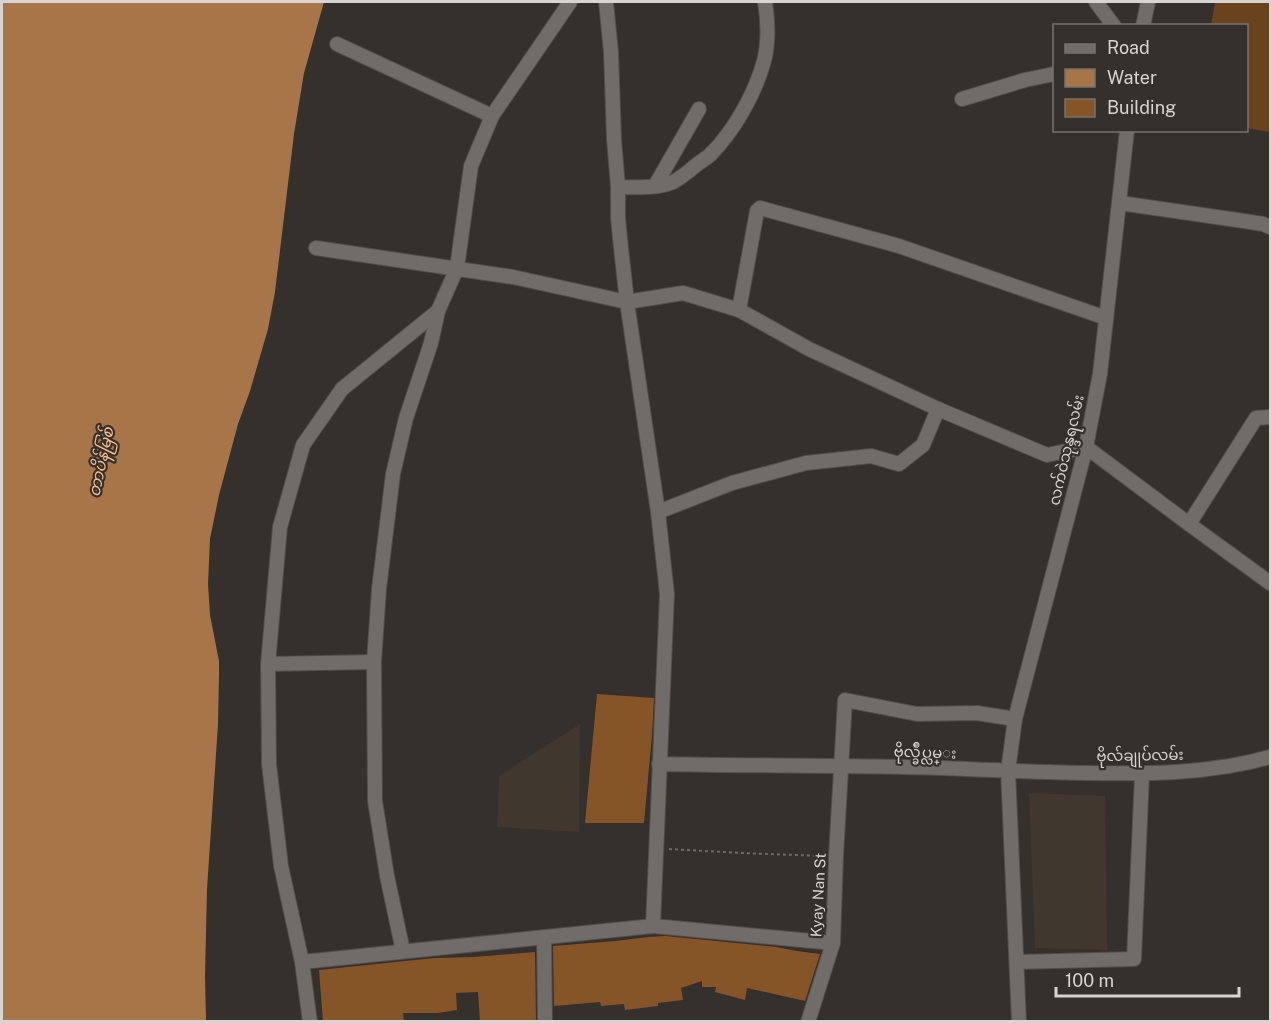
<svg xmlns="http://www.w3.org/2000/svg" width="1272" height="1023" font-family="'Public Sans','Noto Sans Myanmar',sans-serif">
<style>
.built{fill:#40372f}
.green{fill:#69421e}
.water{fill:#a87549}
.building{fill:#855427}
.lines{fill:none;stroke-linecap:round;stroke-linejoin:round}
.minor-casing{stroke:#504d4a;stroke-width:16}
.path{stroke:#6e6a67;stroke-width:2;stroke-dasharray:3 3;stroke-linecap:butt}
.minor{stroke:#706c68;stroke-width:14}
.labels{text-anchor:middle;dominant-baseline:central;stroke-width:4.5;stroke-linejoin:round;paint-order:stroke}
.street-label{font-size:15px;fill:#d7d4d2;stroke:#34302c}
.water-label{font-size:16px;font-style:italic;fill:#f8bc8a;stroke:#34302c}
</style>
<rect width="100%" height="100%" fill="#34302c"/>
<!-- built -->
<g class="built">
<polygon points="580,724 579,832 497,827 499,776"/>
<polygon points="1029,793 1105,796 1107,950 1035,948"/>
</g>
<!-- green -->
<polygon class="green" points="1215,2 1270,2 1270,132 1247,128 1246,26 1211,25"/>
<!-- water -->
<polygon class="water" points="2,2 324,2 304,73 294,134 275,292 268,329 250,391 238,424 219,495 210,539 208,584 210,615 219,661 219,675 218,724 207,889 205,976 206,1021 2,1021"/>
<!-- building -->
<g class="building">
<polygon points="597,694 654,698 652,735 644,823 585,823"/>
<polygon points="665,936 776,947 797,951 820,954 805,1001 747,988 745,1000 715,992 716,987 702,987 702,981 681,988 683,1000 658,1003 658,1006 625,1010 624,1004 601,1006 600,1002 554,1006 553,946 615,941 648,937"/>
<polygon points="535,952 536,1021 480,1022 478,992 456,993 457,1010 438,1013 403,1013 404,1022 323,1022 319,970 434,958 474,957"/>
</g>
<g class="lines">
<defs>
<g id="minor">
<polyline points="570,2 492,116 471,166 457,268 438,311 342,389 303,445 280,527 268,664 269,764 281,866 302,962 653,926 833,943"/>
<polyline points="606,2 611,52 614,139 618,187 618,218 621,248 627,302 658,512 667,594 653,926"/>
<polyline points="1096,2 1114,26"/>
<polyline points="1143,26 1148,2"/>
<polyline points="337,44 492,116"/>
<polyline points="962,99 1025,80 1054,74"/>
<polyline points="655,186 699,109"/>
<path d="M618 187C636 187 657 189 673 182 681 178 688 172 695 166 700 162 705 159 710 155 734 131 755 94 764 61 769 41 768 21 765 2"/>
<polyline points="1120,203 1244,221 1263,224 1270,227"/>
<polyline points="316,248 513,277 627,302 683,293 739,310 809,349 938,409 1047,455 1086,447"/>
<polyline points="739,310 757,211 760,208 899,246 1106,318"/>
<polyline points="1086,447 1189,524 1270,583"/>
<polyline points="658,512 732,483 806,463 871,456 899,464 923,445 938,409"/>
<polyline points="1189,524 1256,418 1270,417"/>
<polyline points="268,664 374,662"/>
<path d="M659 764C753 766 847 765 941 768 989 770 1037 772 1086 773 1148 774 1210 774 1270 757"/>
<polyline points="544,937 545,1022"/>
<polyline points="403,951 387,876 375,801 374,662 379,589 393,474 406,418 431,343 438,311"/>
<polyline points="302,962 310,1022"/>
<polyline points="1017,962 1134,959 1142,774"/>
<polyline points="808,1022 833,943 836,856 845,700 917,714 977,713 1015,719"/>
<polyline points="1019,1022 1008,771 1015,719 1086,447 1100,374 1127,130"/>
</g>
</defs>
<!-- minor casing -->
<use href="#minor" class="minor-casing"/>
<!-- path -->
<polyline class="path" points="669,849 742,853 822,856"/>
<!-- minor -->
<use href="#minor" class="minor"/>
</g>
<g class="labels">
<!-- street labels -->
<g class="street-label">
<text transform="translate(1066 450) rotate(-77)">လက်ဝဲသုန္ဒရလမ်း</text>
<text transform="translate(925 752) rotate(2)">ဗိုလ္ခ်ဳပ္လမ္း</text>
<text transform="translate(1140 755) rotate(-1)">ဗိုလ်ချုပ်လမ်း</text>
<text transform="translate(818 895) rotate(-87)">Kyay Nan St</text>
</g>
<!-- water labels -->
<g class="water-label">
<text transform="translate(101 462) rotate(-78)">တာပိန်မြစ်</text>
</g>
</g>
<!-- border -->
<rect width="1272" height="1023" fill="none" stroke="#d7d4d2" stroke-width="6"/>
<!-- legend -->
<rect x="1053" y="24" width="195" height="108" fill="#34302c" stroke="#75726e" stroke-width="1.5"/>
<rect x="1065" y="44" width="30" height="9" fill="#706c68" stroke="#75726e" stroke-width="1.5"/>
<text x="1107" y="54" font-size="18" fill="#d7d4d2">Road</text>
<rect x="1065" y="69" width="30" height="18" fill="#a87549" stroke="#75726e" stroke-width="1.5"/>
<text x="1107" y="84" font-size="18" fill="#d7d4d2">Water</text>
<rect x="1065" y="99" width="30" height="18" fill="#855427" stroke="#75726e" stroke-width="1.5"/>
<text x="1107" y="114" font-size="18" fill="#d7d4d2">Building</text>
<!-- scale -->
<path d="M1056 987v9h183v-9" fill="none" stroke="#d7d4d2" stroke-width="3"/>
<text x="1065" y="987" font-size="18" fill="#d7d4d2" stroke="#34302c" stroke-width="4.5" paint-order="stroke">100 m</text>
</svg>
